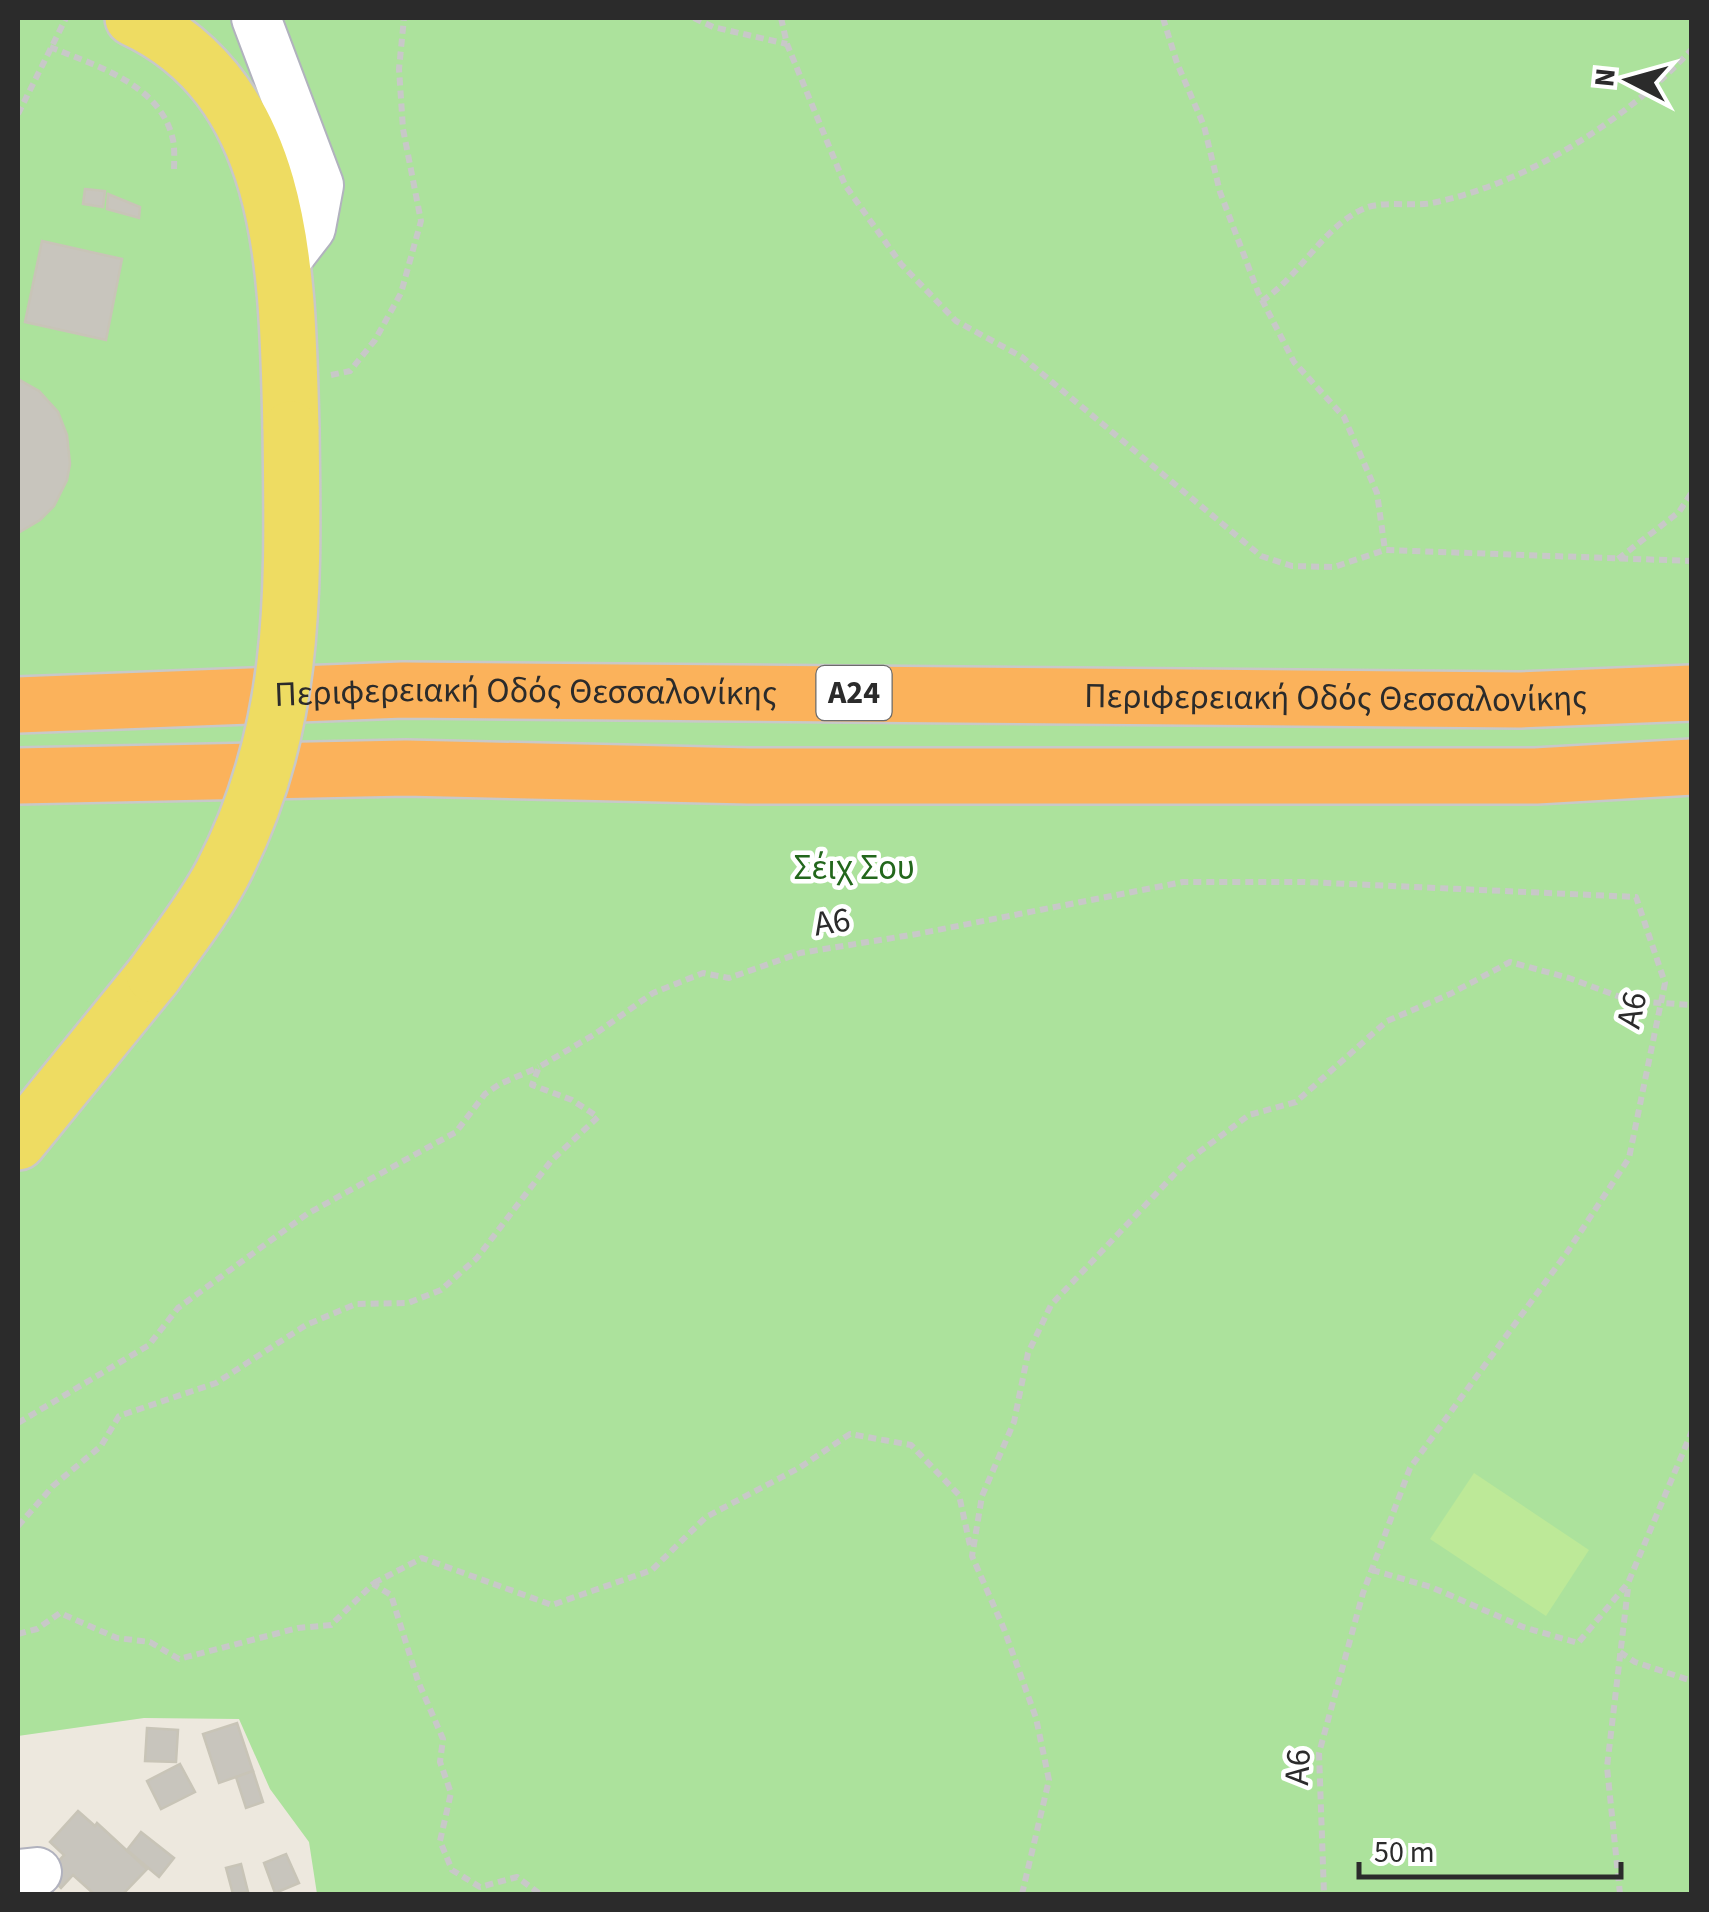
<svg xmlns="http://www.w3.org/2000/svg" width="1709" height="1912" font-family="'Source Sans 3',sans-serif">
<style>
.green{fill:#ace29c}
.pitch{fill:#bde998}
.building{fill:#c8c5bd;stroke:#c8c4b7;stroke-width:2.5}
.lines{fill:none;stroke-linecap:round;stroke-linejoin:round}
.minor-casing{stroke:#b1b2be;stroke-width:52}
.major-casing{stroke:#c8c8c8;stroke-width:60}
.highway-casing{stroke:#c8c8c8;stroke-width:60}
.path{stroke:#c8c8c8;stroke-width:6;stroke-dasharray:8 5;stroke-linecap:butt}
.minor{stroke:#fff;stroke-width:48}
.major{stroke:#eedc62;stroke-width:55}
.highway{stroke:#fbb25b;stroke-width:55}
.major-bridge-casing{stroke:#c8c8c8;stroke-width:60;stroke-linecap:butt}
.major-bridge{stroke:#eedc62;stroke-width:55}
.labels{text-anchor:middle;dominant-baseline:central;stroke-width:9;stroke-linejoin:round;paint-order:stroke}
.shield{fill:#fff;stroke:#6b6b6b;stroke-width:2.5}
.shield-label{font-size:32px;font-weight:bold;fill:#2b2b2b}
.street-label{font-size:35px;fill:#2b2b2b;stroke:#fff}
.park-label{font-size:35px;fill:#23671c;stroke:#fff}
</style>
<rect width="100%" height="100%" fill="#ede8de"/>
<!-- green -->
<polygon class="green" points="18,18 1691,18 1691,1894 317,1894 309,1842 270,1789 239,1719 144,1718 18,1736"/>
<!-- pitch -->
<polygon class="pitch" points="1474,1473 1589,1550 1546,1616 1430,1539"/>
<!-- building -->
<g class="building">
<polygon points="85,189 105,191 103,207 83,204"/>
<polygon points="108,194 140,207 139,218 107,209"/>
<polygon points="42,241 122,259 106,340 25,322"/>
<polygon points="18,379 39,391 58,412 67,435 70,464 67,480 54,506 40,520 18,533"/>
<polygon points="237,1723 253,1771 219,1783 203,1734"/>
<polygon points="147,1728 178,1730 176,1762 145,1761"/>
<polygon points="180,1764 195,1792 161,1809 147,1781"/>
<polygon points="253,1771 263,1802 246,1808 236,1777"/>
<polygon points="78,1811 95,1826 97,1823 147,1869 123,1894 94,1894 73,1875 61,1888 47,1874 64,1855 50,1842"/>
<polygon points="141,1832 174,1858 159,1877 127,1850"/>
<polygon points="286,1854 299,1883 275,1893 264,1863"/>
<polygon points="241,1864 248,1892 233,1894 226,1868"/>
</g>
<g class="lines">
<defs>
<g id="minor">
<polyline points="256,18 319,185 311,228 284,263"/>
<polyline points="18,1874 37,1872"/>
</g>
<g id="major">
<path d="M133 18C290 91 287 281 291 429"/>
<polyline points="18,1142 154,975"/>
</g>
<g id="highway">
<path id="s1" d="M18 705 403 690 1520 700 1692 693"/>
<polyline points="18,776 406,768 749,776 1536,776 1692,767"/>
</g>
</defs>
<!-- minor casing -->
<use href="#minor" class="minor-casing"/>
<!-- major casing -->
<use href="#major" class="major-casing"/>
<!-- highway casing -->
<use href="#highway" class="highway-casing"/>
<!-- path -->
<g class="path">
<polyline points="694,18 713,27 787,44"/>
<polyline points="781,18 787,44 845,185 901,264 956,321 1022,357 1261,556 1292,566 1334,567 1385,550 1692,561"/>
<polyline points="1163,18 1177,63 1204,126 1220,192 1258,292 1294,362 1344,417 1377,493 1385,550"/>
<path d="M50 47C96 66 161 84 173 140 175 150 174 162 174 172"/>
<polyline points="18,114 66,18"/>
<path d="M1262 301C1300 276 1322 228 1363 209 1382 200 1411 207 1432 203 1526 184 1627 120 1692 49"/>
<polyline points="331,375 350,371 375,340 401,293 421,221 403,129 399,69 404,18"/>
<polyline points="1618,559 1679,512 1692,492"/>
<polyline points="18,1423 149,1345 178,1308 307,1214 456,1132 485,1094 500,1084 539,1067"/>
<polyline points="18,1526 53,1486 101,1446 119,1416 216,1383 306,1325 356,1304 408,1303 441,1290 477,1258 551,1161 598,1117 572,1100 532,1085 539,1067 595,1034 653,993 703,973 729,978 800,953 917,934 1183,882 1305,882 1636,897 1665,983 1629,1158 1568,1251 1410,1468 1363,1593 1319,1753 1324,1894"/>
<polyline points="1372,1570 1431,1587 1523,1627 1578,1643 1628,1583 1692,1431"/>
<polyline points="374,1583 422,1558 552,1605 652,1570 706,1517 799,1468 850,1434 911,1445 959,1495 971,1550"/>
<polyline points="18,1634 37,1629 60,1613 117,1638 150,1642 179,1659 298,1628 331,1625 373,1584 391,1595 418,1681 443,1739 440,1762 451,1793 440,1841 452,1870 480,1887 517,1877 540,1894"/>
<polyline points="1620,1652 1635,1662 1692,1681"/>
<polyline points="1022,1894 1049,1780 1036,1718 1004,1629 972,1556 982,1496 1014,1422 1028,1353 1051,1305 1187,1161 1249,1115 1296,1102 1387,1021 1450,994 1510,962 1569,978 1631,1001 1692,1005"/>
<polyline points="1620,1894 1607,1767 1628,1588"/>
</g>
<!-- minor -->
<use href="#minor" class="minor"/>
<!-- major -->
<use href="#major" class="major"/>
<!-- highway -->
<use href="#highway" class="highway"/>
<defs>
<path id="major-bridge" d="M154 975C177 942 203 910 222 874 298 728 293 589 291 429"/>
</defs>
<!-- major-bridge casing -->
<use href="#major-bridge" class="major-bridge-casing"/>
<!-- major-bridge -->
<use href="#major-bridge" class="major-bridge"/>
</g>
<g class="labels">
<!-- shield labels -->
<rect class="shield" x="816.5" y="666" width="75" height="54" rx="8"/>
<g class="shield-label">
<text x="854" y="693">Α24</text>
</g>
<!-- street labels -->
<g class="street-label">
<text stroke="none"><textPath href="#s1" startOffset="508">Περιφερειακή Οδός Θεσσαλονίκης</textPath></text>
<text stroke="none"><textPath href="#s1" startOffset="1318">Περιφερειακή Οδός Θεσσαλονίκης</textPath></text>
<text transform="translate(832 922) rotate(-9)">A6</text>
<text transform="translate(1632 1010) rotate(-78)">A6</text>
<text transform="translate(1298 1767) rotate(-87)">A6</text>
</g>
<!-- park labels -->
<g class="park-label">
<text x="854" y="868">Σέιχ Σου</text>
</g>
</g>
<!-- border -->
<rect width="1709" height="1912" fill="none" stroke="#2b2b2b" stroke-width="40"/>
<!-- north arrow -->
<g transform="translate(1629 80) rotate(276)" stroke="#ffffff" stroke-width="8" paint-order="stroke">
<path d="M0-8L18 38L0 25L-18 38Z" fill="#2b2b2b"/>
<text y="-15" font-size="28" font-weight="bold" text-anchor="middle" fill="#2b2b2b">N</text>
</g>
<!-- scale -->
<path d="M1359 1862v15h262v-15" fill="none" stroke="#2b2b2b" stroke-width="5"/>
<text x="1374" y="1862" font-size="30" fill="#2b2b2b" stroke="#ffffff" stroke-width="8" paint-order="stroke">50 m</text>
</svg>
